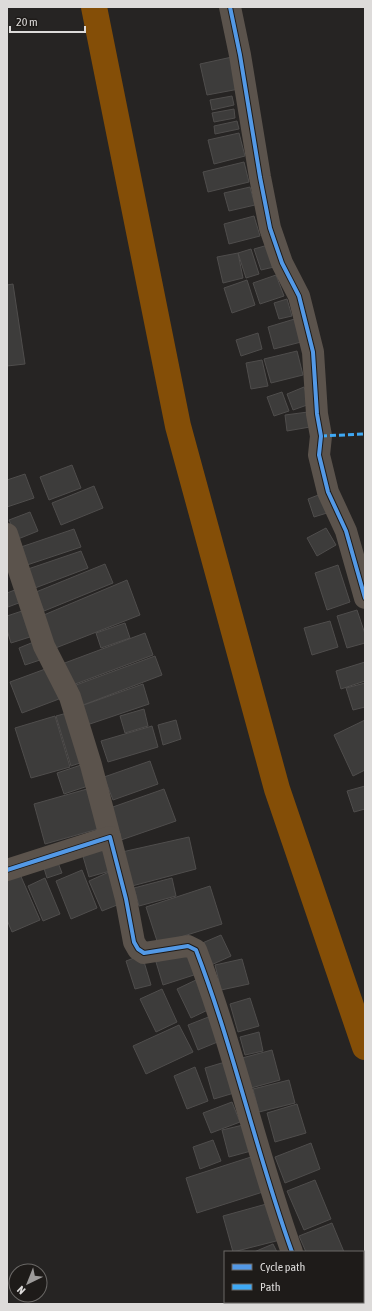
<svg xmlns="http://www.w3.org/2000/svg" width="372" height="1311" font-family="'Asap Condensed',sans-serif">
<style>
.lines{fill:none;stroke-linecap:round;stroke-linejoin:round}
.canal{stroke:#844e07;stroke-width:26}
.building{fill:#3d3c3b;stroke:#4f4d4c}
.minor{stroke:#5b534c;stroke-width:22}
.tertiary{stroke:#5b534c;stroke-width:22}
.quiet{stroke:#3fa9f5;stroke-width:3;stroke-dasharray:6 3;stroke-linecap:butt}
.cycleway-casing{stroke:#1e1b19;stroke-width:6}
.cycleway{stroke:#5399e6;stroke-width:4}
</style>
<rect width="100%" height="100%" fill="#262423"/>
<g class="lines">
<!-- canal -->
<polyline class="canal" points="94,7 178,426 277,789 365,1047"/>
</g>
<!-- building -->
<g class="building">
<polygon points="232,57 239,89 207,95 200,64"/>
<polygon points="232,96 234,105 212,110 210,100"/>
<polygon points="234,109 235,118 214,122 212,113"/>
<polygon points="237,121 239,129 215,134 214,126"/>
<polygon points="239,133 245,156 214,164 208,140"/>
<polygon points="244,162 249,182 208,192 203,172"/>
<polygon points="250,187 255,205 229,211 224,193"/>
<polygon points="254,216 260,236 229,244 224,224"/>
<polygon points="268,245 274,267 261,270 254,249"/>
<polygon points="251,249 259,274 246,278 238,253"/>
<polygon points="238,253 243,278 223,283 217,257"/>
<polygon points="276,275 284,296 260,304 253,283"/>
<polygon points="247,280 255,305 232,313 224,288"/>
<polygon points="13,284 25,364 7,366 7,285"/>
<polygon points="287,299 292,316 279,319 274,303"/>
<polygon points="298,318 305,341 274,349 268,327"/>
<polygon points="258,333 262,349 241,356 236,340"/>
<polygon points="297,351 303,375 271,383 264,359"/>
<polygon points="262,360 268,386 251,389 246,363"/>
<polygon points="304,387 310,404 293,410 287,394"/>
<polygon points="282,392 289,411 274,416 267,397"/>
<polygon points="308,412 310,427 287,431 285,415"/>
<polygon points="72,465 81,488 49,500 40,477"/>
<polygon points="25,474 34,498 7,507 7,480"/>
<polygon points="94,486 103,508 61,525 52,503"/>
<polygon points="321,494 327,513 314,517 308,499"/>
<polygon points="30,512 38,531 18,539 9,520"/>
<polygon points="326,528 336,545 317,556 307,538"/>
<polygon points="74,529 81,547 27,565 21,547"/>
<polygon points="81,551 88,568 35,588 28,569"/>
<polygon points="105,564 113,583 44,611 36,592"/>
<polygon points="338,565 350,602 327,610 315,573"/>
<polygon points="127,580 140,615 53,649 39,617"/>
<polygon points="20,588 24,601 8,607 7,593"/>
<polygon points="25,610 33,636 11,643 7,630 7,616"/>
<polygon points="357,610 365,634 365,643 347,648 337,616"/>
<polygon points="330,621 338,647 312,655 304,628"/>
<polygon points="125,623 130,638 101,648 96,633"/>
<polygon points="145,633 153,655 70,686 62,664"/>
<polygon points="36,641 43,659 25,665 19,648"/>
<polygon points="155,656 162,675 83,705 76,685"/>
<polygon points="365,662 365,681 341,689 336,671"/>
<polygon points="48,668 59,699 22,713 10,682"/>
<polygon points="365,683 365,707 353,710 346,688"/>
<polygon points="143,684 149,704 84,726 78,707"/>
<polygon points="144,709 148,726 125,733 120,716"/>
<polygon points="71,712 86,761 71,766 56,716"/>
<polygon points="55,716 70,767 31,778 15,728"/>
<polygon points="176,720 181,739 163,745 158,725"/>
<polygon points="365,720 365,770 353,776 334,735"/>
<polygon points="152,726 158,747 108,762 101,741"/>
<polygon points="150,761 158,784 113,800 104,777"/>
<polygon points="81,765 88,786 64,794 57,773"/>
<polygon points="365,786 365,809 354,812 347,791"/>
<polygon points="87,789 98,829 45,844 34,804"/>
<polygon points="164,789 176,821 121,840 110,808"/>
<polygon points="189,837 196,869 132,886 122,852"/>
<polygon points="102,847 110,871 89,877 82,853"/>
<polygon points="57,860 62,873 47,878 43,865"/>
<polygon points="82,870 97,908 71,919 56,881"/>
<polygon points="19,872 40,920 12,932 7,920 7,877"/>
<polygon points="109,872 122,903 102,911 89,881"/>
<polygon points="45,878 60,914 43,921 28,886"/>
<polygon points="172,878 176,896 139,906 134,888"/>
<polygon points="210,886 222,924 158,944 146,907"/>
<polygon points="221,935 231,956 209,966 200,944"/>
<polygon points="189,951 197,974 163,985 156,962"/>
<polygon points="142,955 151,985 135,989 126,961"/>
<polygon points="242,959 249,984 221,990 215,965"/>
<polygon points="198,979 212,1008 191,1018 177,989"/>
<polygon points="162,989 177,1022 156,1032 140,999"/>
<polygon points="250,998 259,1026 238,1032 230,1004"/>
<polygon points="211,1016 220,1041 198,1050 188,1025"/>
<polygon points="179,1025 193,1052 146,1074 133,1046"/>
<polygon points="259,1032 263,1051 245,1055 240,1037"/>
<polygon points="272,1050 280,1080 251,1088 242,1058"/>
<polygon points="225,1062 234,1093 214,1099 205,1068"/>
<polygon points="195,1067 208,1101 187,1109 174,1076"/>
<polygon points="289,1080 295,1103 259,1112 253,1089"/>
<polygon points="232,1102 240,1122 211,1133 203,1113"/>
<polygon points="297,1104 306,1133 275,1142 267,1113"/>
<polygon points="243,1125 251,1151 229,1157 222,1130"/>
<polygon points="213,1140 221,1161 200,1169 193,1147"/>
<polygon points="311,1143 320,1169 285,1183 275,1157"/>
<polygon points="254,1156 266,1191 197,1213 186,1178"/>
<polygon points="315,1180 331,1219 304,1230 287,1191"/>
<polygon points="270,1203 280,1240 233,1252 223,1216"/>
<polygon points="332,1223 344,1252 306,1252 299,1236"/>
<polygon points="273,1244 277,1252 254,1252"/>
<polygon points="246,1302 267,1302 267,1304 247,1304"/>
<polygon points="325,1302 352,1302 347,1304 325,1304"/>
</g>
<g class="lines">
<!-- minor -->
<g class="minor">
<polyline points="7,534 44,646 70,697 91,765 110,837"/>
<path d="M7 870 110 837 126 899 134 942 138 949 144 953 188 946 196 950C234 1049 256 1152 292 1252"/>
<polyline points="310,1302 311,1304"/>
</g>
<!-- tertiary -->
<polyline class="tertiary" points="230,7 240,55 260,177 270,228 282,263 299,296 313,352 317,414 321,436 319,455 328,492 346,531 365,598"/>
<!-- quiet -->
<polyline class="quiet" points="321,436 365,434"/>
<defs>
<g id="cycleway">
<polyline points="230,7 240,55 260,177 270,228 282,263 299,296 313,352 317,414 321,436 319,455 328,492 346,531 365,598"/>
<path d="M7 870 110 837 126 899 134 942 138 949 144 953 188 946 196 950C234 1049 256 1152 292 1252"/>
</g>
</defs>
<!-- cycleway casing -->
<use href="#cycleway" class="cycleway-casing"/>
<!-- cycleway -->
<use href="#cycleway" class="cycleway"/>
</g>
<!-- border -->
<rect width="372" height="1311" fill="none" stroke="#dddbda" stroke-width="16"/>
<!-- legend -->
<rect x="224" y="1251" width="140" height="52" fill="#1e1b19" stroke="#6a6866"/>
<rect x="232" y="1264" width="20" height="6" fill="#5399e6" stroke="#6a6866"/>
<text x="260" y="1271" font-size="12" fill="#dddbda">Cycle path</text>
<rect x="232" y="1284" width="20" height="6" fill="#3fa9f5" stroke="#6a6866"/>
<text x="260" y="1291" font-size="12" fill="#dddbda">Path</text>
<!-- north arrow -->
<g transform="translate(28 1283) rotate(223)"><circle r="19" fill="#1e1b19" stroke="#6a6866"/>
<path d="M0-3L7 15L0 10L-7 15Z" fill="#9d9b9a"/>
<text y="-6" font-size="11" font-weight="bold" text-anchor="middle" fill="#dddbda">N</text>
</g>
<!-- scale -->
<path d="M10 26v6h75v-6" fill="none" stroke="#dddbda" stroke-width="2"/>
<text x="16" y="26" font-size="12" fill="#dddbda" stroke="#1e1b19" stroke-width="3" paint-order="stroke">20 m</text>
</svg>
